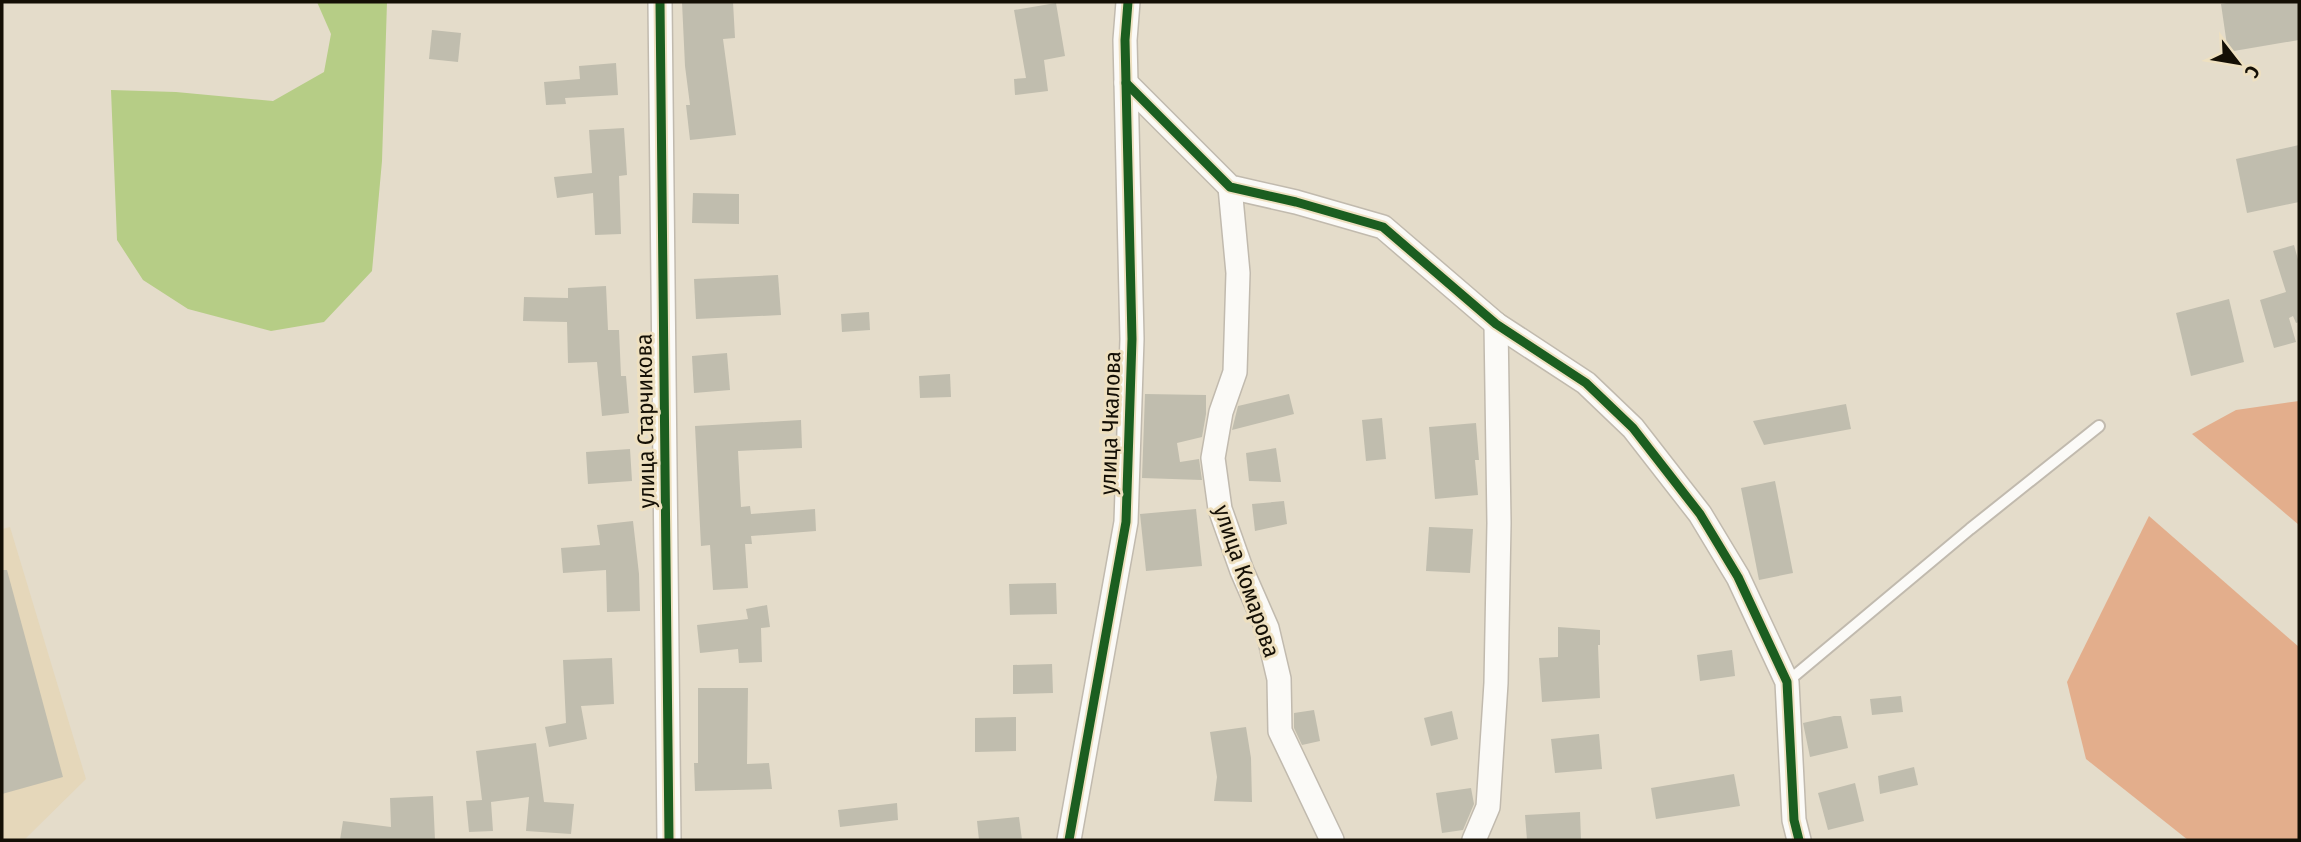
<svg xmlns="http://www.w3.org/2000/svg" width="2301" height="842" font-family="'Fira Sans Condensed',sans-serif">
<style>
.built{fill:#e5d7ba}
.forest{fill:#e3ae8c}
.water{fill:#b6cd86}
.building{fill:#c0bdae}
.lines{fill:none;stroke-linecap:round;stroke-linejoin:round}
.lane-casing{stroke:#c1baae;stroke-width:14}
.street-casing{stroke:#c1baae;stroke-width:26}
.lane{stroke:#fbfaf7;stroke-width:10}
.street{stroke:#fbfaf7;stroke-width:23}
.cycleway-casing{stroke:#eee0c0;stroke-width:13}
.cycleway{stroke:#1b5e20;stroke-width:9}
.labels{text-anchor:middle;dominant-baseline:central;stroke-width:6;stroke-linejoin:round;paint-order:stroke}
.street-label{font-size:23px;fill:#140f05;stroke:#eee0c0}
</style>
<rect width="100%" height="100%" fill="#e4dcca"/>
<!-- built -->
<polygon class="built" points="10,527 86,779 24,840 2,840 2,529"/>
<!-- forest -->
<g class="forest">
<polygon points="2299,401 2299,525 2192,434 2236,410"/>
<polygon points="2149,516 2299,647 2299,840 2188,840 2086,759 2067,682"/>
</g>
<!-- water -->
<polygon class="water" points="317,2 387,2 382,161 372,271 324,322 271,331 188,309 143,280 117,240 111,90 176,92 273,101 324,72 331,34"/>
<!-- building -->
<g class="building">
<polygon points="682,2 733,2 735,38 723,39 736,135 690,140 686,105 690,105 685,66"/>
<polygon points="2233,2 2299,2 2299,40 2228,52 2221,4"/>
<polygon points="1056,3 1065,56 1044,60 1048,91 1015,95 1014,79 1026,78 1014,10"/>
<polygon points="432,30 461,33 458,62 429,59"/>
<polygon points="616,63 618,95 565,98 566,104 546,105 544,82 580,79 579,66"/>
<polygon points="624,128 627,175 619,176 621,234 595,235 593,193 557,198 554,177 592,173 589,130"/>
<polygon points="2299,145 2299,202 2247,213 2236,159"/>
<polygon points="693,193 739,194 739,224 692,223"/>
<polygon points="2294,245 2299,263 2299,322 2296,323 2293,316 2289,318 2296,342 2274,348 2260,300 2286,292 2273,251"/>
<polygon points="778,275 781,315 696,319 694,279"/>
<polygon points="606,286 608,330 619,330 621,376 626,376 629,413 602,416 597,362 568,363 567,322 523,321 524,297 568,298 568,288"/>
<polygon points="2229,299 2244,362 2191,376 2176,313"/>
<polygon points="869,312 870,330 842,332 841,314"/>
<polygon points="727,353 730,390 694,393 692,356"/>
<polygon points="950,374 951,397 920,398 919,376"/>
<polygon points="1145,394 1206,395 1206,414 1202,437 1177,443 1180,462 1199,459 1202,480 1142,478"/>
<polygon points="1289,394 1294,414 1232,430 1238,406"/>
<polygon points="1846,404 1851,429 1764,445 1753,421"/>
<polygon points="1382,418 1386,459 1366,461 1362,420"/>
<polygon points="801,420 802,448 738,451 741,507 750,506 751,514 815,509 816,531 751,536 752,544 745,544 748,588 713,590 710,545 701,546 695,426"/>
<polygon points="1476,423 1479,460 1475,460 1478,495 1435,499 1429,427"/>
<polygon points="1276,448 1281,482 1249,481 1246,453"/>
<polygon points="630,449 632,481 588,484 586,452"/>
<polygon points="1775,481 1793,573 1759,580 1741,488"/>
<polygon points="1284,501 1287,524 1255,531 1252,504"/>
<polygon points="1196,509 1202,566 1146,571 1140,514"/>
<polygon points="633,521 639,574 640,611 607,612 606,570 563,573 561,548 600,545 597,525"/>
<polygon points="1429,527 1473,529 1470,573 1426,571"/>
<polygon points="2,570 7,570 63,777 2,794"/>
<polygon points="1056,583 1057,614 1010,615 1009,584"/>
<polygon points="767,605 770,627 761,628 762,662 739,663 738,649 700,653 697,625 748,619 746,609"/>
<polygon points="1558,627 1600,630 1600,645 1598,645 1600,698 1542,702 1539,658 1558,657"/>
<polygon points="1732,650 1735,676 1700,681 1697,655"/>
<polygon points="612,658 614,704 581,706 587,739 549,747 545,727 566,723 563,660"/>
<polygon points="1052,664 1053,693 1013,694 1013,665"/>
<polygon points="698,688 748,688 747,764 769,763 772,789 695,791 694,763 698,763"/>
<polygon points="1901,696 1903,712 1872,715 1870,699"/>
<polygon points="1314,710 1320,741 1302,745 1294,728 1294,713"/>
<polygon points="1452,711 1458,739 1431,746 1424,718"/>
<polygon points="1834,716 1841,716 1848,748 1810,757 1803,723"/>
<polygon points="1016,717 1016,751 975,752 975,718"/>
<polygon points="1246,727 1251,758 1252,802 1214,801 1217,777 1210,732"/>
<polygon points="1599,734 1602,769 1555,773 1551,739"/>
<polygon points="536,743 544,802 574,804 571,834 526,831 529,797 491,802 493,831 469,832 466,801 482,800 476,751"/>
<polygon points="1914,767 1918,785 1880,794 1878,776"/>
<polygon points="1734,774 1740,806 1656,819 1651,788"/>
<polygon points="1855,783 1864,821 1828,830 1818,793"/>
<polygon points="1471,788 1474,804 1463,830 1442,833 1436,793"/>
<polygon points="433,796 435,840 340,840 343,821 391,827 390,798"/>
<polygon points="897,803 898,820 840,827 838,810"/>
<polygon points="1580,812 1581,840 1527,840 1525,815"/>
<polygon points="1019,817 1022,840 979,840 977,821"/>
</g>
<g class="lines">
<defs>
<polyline id="lane" points="1787,682 1970,529 2099,426"/>
<g id="street">
<polyline points="660,2 669,840"/>
<polyline points="1126,83 1230,187 1296,202 1383,227 1496,324 1586,383 1633,428 1700,514 1738,577 1787,682 1794,820 1799,840"/>
<polyline points="1230,187 1238,273 1235,372 1221,412 1213,458 1220,509 1242,571 1267,628 1279,679 1280,731 1332,840"/>
<polyline points="1069,840 1126,522 1132,339 1125,40 1128,2"/>
<polyline points="1474,840 1488,807 1496,683 1499,523 1496,324"/>
</g>
</defs>
<!-- lane casing -->
<use href="#lane" class="lane-casing"/>
<!-- street casing -->
<use href="#street" class="street-casing"/>
<!-- lane -->
<use href="#lane" class="lane"/>
<!-- street -->
<use href="#street" class="street"/>
<defs>
<g id="cycleway">
<polyline points="660,2 669,840"/>
<polyline points="1126,83 1230,187 1296,202 1383,227 1496,324 1586,383 1633,428 1700,514 1738,577 1787,682 1794,820 1799,840"/>
<polyline points="1069,840 1126,522 1132,339 1125,40 1128,2"/>
</g>
</defs>
<!-- cycleway casing -->
<use href="#cycleway" class="cycleway-casing"/>
<!-- cycleway -->
<use href="#cycleway" class="cycleway"/>
</g>
<g class="labels">
<!-- street labels -->
<g class="street-label">
<text transform="translate(645 421) rotate(-91)">улица Старчикова</text>
<text transform="translate(1110 423) rotate(-88)">улица Чкалова</text>
<text transform="translate(1247 581) rotate(71)">улица Комарова</text>
</g>
</g>
<!-- border -->
<rect width="2301" height="842" fill="none" stroke="#140f05" stroke-width="7"/>
<!-- north arrow -->
<g transform="translate(2238 63) rotate(121)" stroke="#eee0c0" stroke-width="5" paint-order="stroke">
<path d="M0-5L12 26L0 18L-12 26Z" fill="#140f05"/>
<text y="-10" font-size="19" font-weight="bold" text-anchor="middle" fill="#140f05">С</text>
</g>
</svg>
